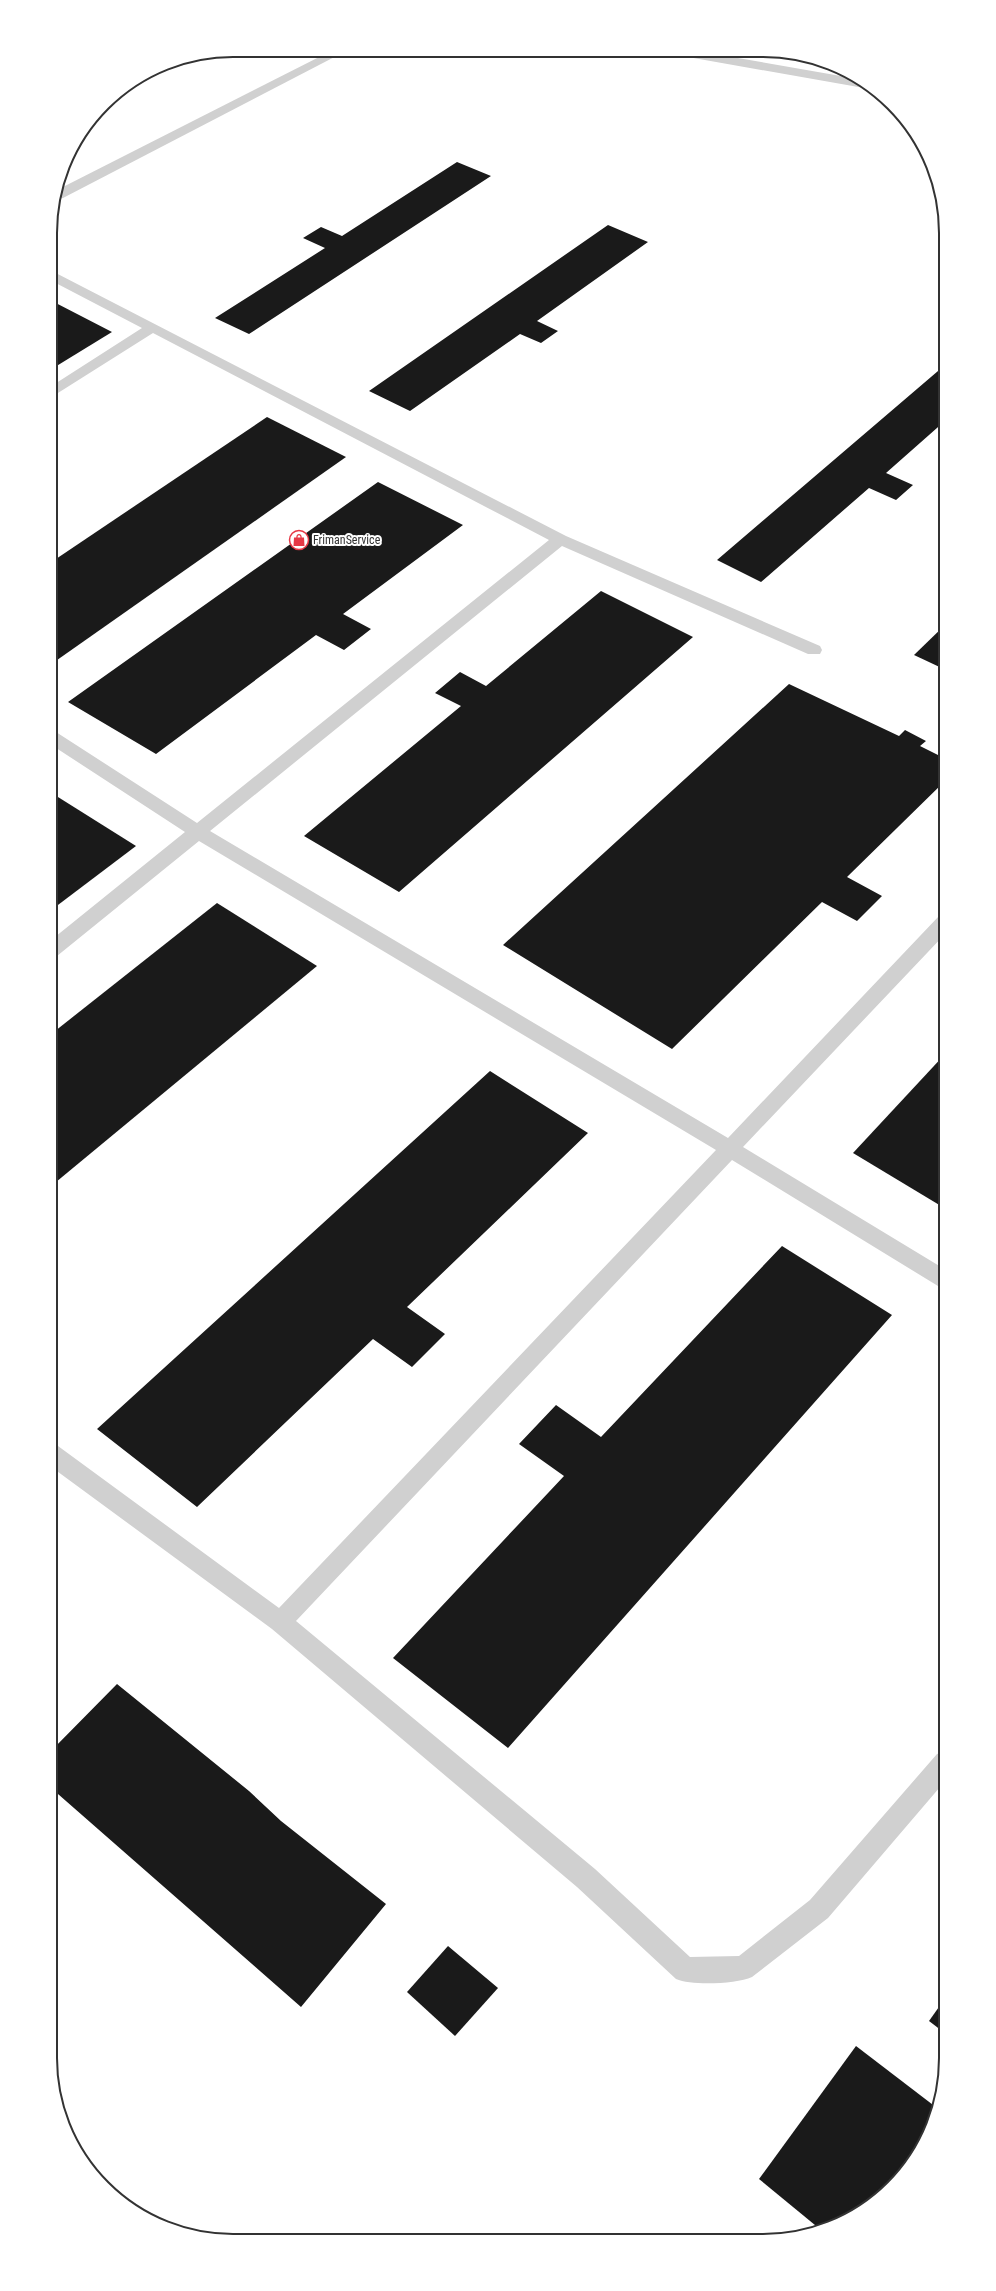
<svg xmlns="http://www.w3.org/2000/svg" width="996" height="2291" font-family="'Roboto Condensed',sans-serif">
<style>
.building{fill:#1a1a1a}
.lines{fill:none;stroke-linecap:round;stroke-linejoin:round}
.service{fill:#d0d0d0;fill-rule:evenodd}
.labels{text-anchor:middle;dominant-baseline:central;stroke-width:4;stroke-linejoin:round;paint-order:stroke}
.far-poi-label{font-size:12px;fill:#333;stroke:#fff;text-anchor:start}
.rim{fill:none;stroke:#333;stroke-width:2}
</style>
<rect width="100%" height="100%" fill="#fff"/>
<!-- building -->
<g class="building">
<polygon points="457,162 491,176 249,334 215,318 325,248 303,238 321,227 342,236"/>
<polygon points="608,225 648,242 537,321 558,331 541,343 520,334 410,411 369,391"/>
<polygon points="50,300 112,332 50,370"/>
<polygon points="938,371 946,374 946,420 886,473 913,485 896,500 869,488 761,582 717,560"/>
<polygon points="267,417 346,457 50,665 50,563"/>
<polygon points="378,482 463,525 343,614 371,629 344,650 316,635 156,754 68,702"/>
<polygon points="601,591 693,637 399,892 304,836 461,706 435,693 460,672 486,686"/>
<polygon points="946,624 946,670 914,655"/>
<polygon points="789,684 899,736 905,730 926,741 920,746 946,759 946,780 847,877 882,896 857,921 822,902 672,1049 503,945"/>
<polygon points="50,792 136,846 50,911"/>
<polygon points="217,903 317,966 50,1187 50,1035"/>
<polygon points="946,1053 946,1209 853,1153"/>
<polygon points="490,1071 588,1133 407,1307 445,1334 412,1367 373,1339 197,1507 97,1429"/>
<polygon points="782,1246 892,1315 508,1748 393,1658 564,1476 519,1444 556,1405 601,1437"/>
<polygon points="117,1684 249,1791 281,1821 386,1904 301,2007 50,1787 50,1752"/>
<polygon points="448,1946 498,1988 455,2036 407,1992"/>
<polygon points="946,1997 946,2034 929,2021"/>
<polygon points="856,2046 937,2108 932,2128 901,2178 854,2216 821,2230 759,2179"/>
</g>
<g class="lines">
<!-- service -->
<g class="service">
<polygon points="331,51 346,51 63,198 56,199 59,189"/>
<polygon points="682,53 709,53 858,79 869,87 864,88 688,57"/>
<path d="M50 270 566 536 820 646 822 650 820 654H808L562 546 210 831 728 1138 939 916 946 914V933L743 1147 946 1270V1288L938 1286 732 1160 296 1621 595 1869 690 1957 739 1956 810 1900 937 1754 946 1751V1780L828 1918 752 1977C736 1984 692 1986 676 1979L577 1887 272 1629 50 1466V1444L58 1446 279 1608 716 1150 199 841 57 956 50 958V941L185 832 50 744V730L56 732 197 823 549 540 153 333 50 398V387L142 328 50 280Z"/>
</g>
</g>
<!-- icons -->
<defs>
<symbol id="shop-ring" viewBox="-11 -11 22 22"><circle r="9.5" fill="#fff" stroke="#e63946" stroke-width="1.5"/><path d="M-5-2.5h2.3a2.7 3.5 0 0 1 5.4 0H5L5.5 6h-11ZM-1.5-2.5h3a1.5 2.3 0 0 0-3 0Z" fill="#e63946"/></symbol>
</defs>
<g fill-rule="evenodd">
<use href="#shop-ring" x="288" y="529" width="22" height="22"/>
</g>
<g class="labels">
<!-- far-poi labels -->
<g class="far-poi-label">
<text x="313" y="540">FrimanService</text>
</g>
</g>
<!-- crop -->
<path d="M0 0H996V2291H0ZM233 57H763A176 176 0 0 1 939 233V2058A176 176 0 0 1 763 2234H233A176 176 0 0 1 57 2058V233A176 176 0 0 1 233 57Z" fill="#fff" fill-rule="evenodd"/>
<path class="rim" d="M233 57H763A176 176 0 0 1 939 233V2058A176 176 0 0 1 763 2234H233A176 176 0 0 1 57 2058V233A176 176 0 0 1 233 57Z"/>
</svg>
